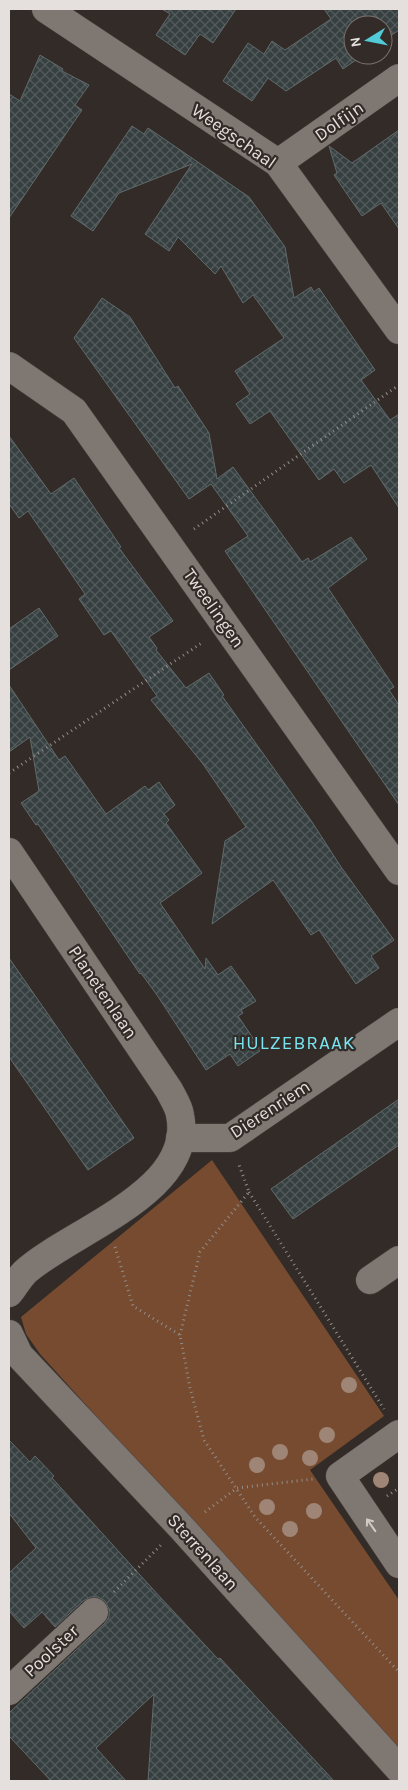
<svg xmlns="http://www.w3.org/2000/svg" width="408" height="1790" font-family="Karla,sans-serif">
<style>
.park{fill:#764b30}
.building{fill:url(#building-cross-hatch);stroke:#616b6c}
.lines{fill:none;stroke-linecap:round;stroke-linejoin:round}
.minor-casing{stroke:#4f4945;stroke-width:29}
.path{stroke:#938d8a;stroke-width:3;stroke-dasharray:1 4;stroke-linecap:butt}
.minor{stroke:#7f7772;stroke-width:28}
.tree{fill:#9f8576}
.oneway{stroke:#d1cbc8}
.labels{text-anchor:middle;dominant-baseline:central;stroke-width:4.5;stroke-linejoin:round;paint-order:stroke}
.street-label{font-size:18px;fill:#e5e0dd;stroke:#322b27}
.neighbourhood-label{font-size:19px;letter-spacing:1px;fill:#79e4f0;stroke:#322b27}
</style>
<defs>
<pattern id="building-cross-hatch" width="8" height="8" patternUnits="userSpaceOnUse" patternTransform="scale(1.25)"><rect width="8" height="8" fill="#374041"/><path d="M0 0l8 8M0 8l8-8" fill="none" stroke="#545b5c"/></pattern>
</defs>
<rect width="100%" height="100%" fill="#322b27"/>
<!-- park -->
<polygon class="park" points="212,1160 384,1416 310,1470 399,1600 399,1751 40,1354 26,1334 21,1317"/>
<!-- building -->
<g class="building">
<polygon points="162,9 236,9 213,43 200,34 185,55 156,35 170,14"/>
<polygon points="324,9 399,9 399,30 383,41 383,25 353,25 353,55 363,55 343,69 336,58 286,91 268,78 252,101 223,81 248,43 264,54 272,41 285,50 331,19"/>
<polygon points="40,55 63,69 62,71 89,85 75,105 82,110 9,218 9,94 20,101"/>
<polygon points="132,126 144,134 148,128 249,197 285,247 294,298 311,287 314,292 319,288 375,370 361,380 390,420 399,414 399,508 371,465 344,483 334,469 319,480 270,411 250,424 236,404 250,394 235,371 284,338 253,295 243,303 221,266 215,274 178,237 169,251 145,234 192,164 119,193 93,231 71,216"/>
<polygon points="399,130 399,229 381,203 362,216 334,175 337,173 329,146 352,163"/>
<polygon points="102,298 130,317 175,388 178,386 209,433 217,479 233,467 302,562 308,558 310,562 351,537 367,559 328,588 394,687 389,690 399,705 399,805 225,551 248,536 211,484 189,499 74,338"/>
<polygon points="9,436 51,494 74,478 121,547 119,548 173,621 149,637 157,648 156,650 186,688 209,673 224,695 222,696 312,822 341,867 394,940 371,956 379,968 356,984 319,930 311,935 273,880 212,924 225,841 246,827 203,764 151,700 157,696 111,631 104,635 79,599 85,594 28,511 19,518 9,504"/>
<polygon points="39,608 58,636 9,670 9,629"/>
<polygon points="9,685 59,760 65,756 106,814 145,786 148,790 159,782 175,805 164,814 169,820 166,823 202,873 160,903 205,969 206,958 218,975 231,966 256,1001 241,1010 243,1013 238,1016 261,1050 238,1066 230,1054 206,1070 157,995 141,973 140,974 38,824 36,825 21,803 39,791 30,737 9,752"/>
<polygon points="9,958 134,1138 88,1170 9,1057"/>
<polygon points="399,1099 399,1145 293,1219 271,1189"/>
<polygon points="9,1440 30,1462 35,1456 54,1476 52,1478 160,1597 218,1659 220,1658 334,1781 148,1781 154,1694 96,1748 126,1781 51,1781 9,1736 9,1713 105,1623 109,1617 109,1609 105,1601 98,1597 91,1597 83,1601 55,1627 42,1612 24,1628 9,1611 9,1573 36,1548 9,1513"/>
</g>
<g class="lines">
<defs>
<g id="minor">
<polyline points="46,9 278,163 399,330"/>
<polyline points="278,163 399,78"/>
<polyline points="9,366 74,411 399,871"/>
<path d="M9 852 169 1090C173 1098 179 1107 180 1115 196 1192 70 1231 25 1272 19 1278 14 1287 9 1293"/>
<polyline points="180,1138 230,1138 399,1022"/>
<polyline points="370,1280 399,1260"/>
<polyline points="9,1334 19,1355 180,1526 399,1769"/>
<polyline points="399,1434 340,1476 399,1564"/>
<polyline points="9,1691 94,1612"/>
</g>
</defs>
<!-- minor casing -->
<use href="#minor" class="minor-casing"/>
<!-- path -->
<g class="path">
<polyline points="194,529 399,385"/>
<polyline points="9,773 203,642"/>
<polyline points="249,1192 384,1409"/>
<polyline points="115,1247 133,1306 180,1335 190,1388 204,1440 255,1517 399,1672"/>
<polyline points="180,1335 200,1252 249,1192 239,1165"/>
<polyline points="387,1496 399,1488"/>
<polyline points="205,1512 237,1488 313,1479"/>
<polyline points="114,1592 161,1545"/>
</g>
<!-- minor -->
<use href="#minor" class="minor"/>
</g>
<!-- trees -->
<g class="tree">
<circle cx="349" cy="1385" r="8"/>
<circle cx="327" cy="1435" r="8"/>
<circle cx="280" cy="1452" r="8"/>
<circle cx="310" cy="1458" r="8"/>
<circle cx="257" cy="1465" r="8"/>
<circle cx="381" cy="1480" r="8"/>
<circle cx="267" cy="1507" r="8"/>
<circle cx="314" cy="1511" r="8"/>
<circle cx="290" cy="1529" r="8"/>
</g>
<!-- one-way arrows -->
<defs><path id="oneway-shaft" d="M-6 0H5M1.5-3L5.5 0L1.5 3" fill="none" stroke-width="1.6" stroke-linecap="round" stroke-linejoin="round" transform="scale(1.25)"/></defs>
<use class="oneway" href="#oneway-shaft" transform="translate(371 1525) rotate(-125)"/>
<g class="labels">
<!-- street labels -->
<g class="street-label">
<text transform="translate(339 121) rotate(-35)">Dolfijn</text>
<text transform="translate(234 136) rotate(35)">Weegschaal</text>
<text transform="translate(214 608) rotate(55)">Tweelingen</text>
<text transform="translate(103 992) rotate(56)">Planetenlaan</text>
<text transform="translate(270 1109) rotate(-33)">Dierenriem</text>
<text transform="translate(203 1552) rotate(48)">Sterrenlaan</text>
<text transform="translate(51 1651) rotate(-43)">Poolster</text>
</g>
<!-- neighbourhood labels -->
<g class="neighbourhood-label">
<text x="294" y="1043">HULZEBRAAK</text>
</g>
</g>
<!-- border -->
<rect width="408" height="1790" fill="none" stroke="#e5e0dd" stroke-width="20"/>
<!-- north arrow -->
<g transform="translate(368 40) rotate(260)"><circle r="24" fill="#322b27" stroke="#7a7370"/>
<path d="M0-4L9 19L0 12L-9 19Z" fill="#52cbd8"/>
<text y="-8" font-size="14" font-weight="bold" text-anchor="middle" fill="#e5e0dd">N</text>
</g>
</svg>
